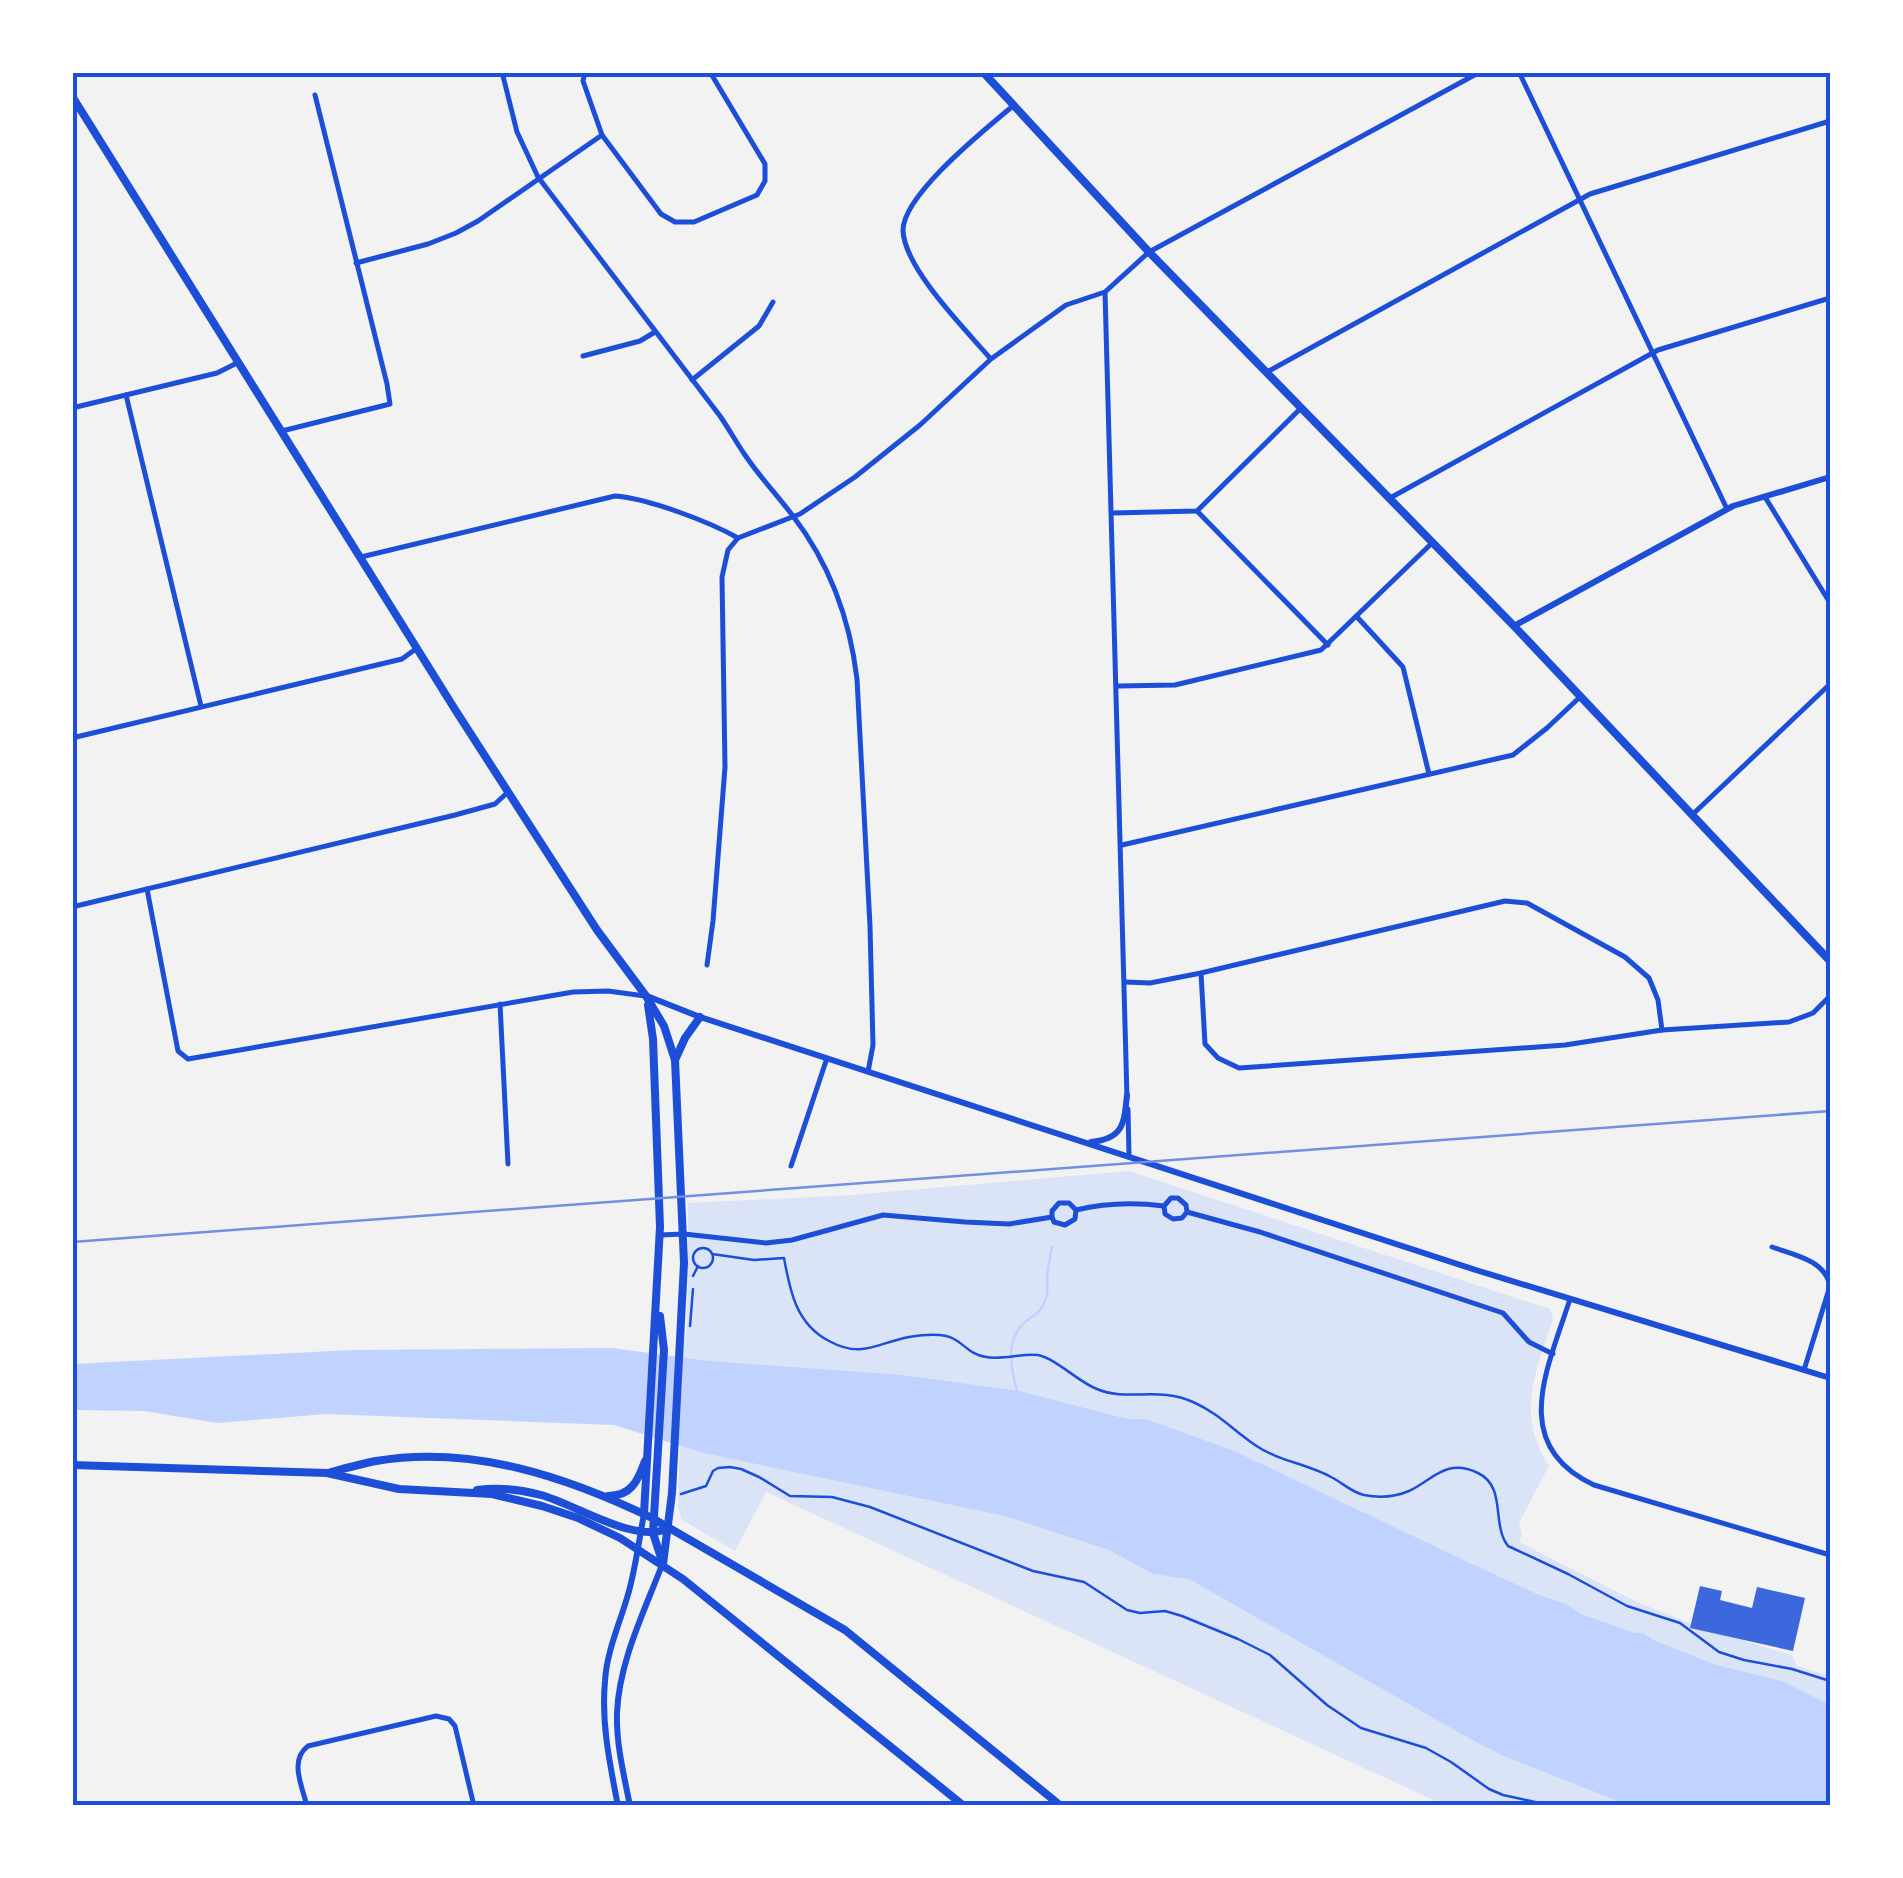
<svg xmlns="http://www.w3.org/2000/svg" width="1903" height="1878" font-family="'Fira Sans',sans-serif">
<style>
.green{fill:#dbe4f7}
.water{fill:#bfd3fe}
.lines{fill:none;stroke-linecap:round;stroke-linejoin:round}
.stream{stroke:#bfd3fe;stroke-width:2.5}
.building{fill:#3d67dc}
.path{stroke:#1d4ed8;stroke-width:2.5}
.minor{stroke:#1d4ed8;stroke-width:5}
.tertiary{stroke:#1d4ed8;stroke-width:6}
.secondary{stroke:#1d4ed8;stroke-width:8}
.rail{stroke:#7290e2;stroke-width:2.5}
.neatline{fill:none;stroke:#1d4ed8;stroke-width:4}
</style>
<rect width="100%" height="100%" fill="#f2f2f2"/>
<!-- green -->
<path class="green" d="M1129 1171 1550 1309 1553 1319C1536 1373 1515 1413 1549 1466L1519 1523 1522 1534 1519 1542 1637 1602 1705 1629 1792 1655 1797 1666 1830 1676V1805H1444L766 1492 735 1551 682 1520 678 1507 682 1348 687 1329 688 1203 852 1195Z"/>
<!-- water -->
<polygon class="water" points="612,1348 709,1361 902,1375 1020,1391 1111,1415 1128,1419 1146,1419 1234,1451 1472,1564 1539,1595 1566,1604 1581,1614 1635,1633 1643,1633 1653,1640 1716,1665 1782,1681 1830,1705 1830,1805 1628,1805 1504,1756 1474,1741 1189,1579 1153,1574 1109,1550 1005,1516 704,1453 614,1425 326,1414 218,1423 144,1411 73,1410 73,1364 352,1350"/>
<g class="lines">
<!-- stream -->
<path class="stream" d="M1017 1390C1011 1369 1005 1340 1024 1323 1033 1315 1041 1313 1045 1301 1049 1293 1047 1287 1047 1278 1048 1268 1050 1257 1052 1247"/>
</g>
<!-- building -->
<polygon class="building" points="1700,1586 1722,1591 1720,1600 1752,1608 1757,1587 1805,1598 1793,1651 1690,1628"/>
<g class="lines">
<!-- path -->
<g class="path">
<circle cx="703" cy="1258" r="10"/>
<path d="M712 1254 754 1260 784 1258C790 1291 796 1324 829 1341 862 1359 877 1343 909 1337 921 1335 942 1332 954 1339 965 1345 971 1355 986 1357 1003 1360 1022 1353 1038 1355 1057 1359 1078 1382 1097 1389 1127 1402 1159 1386 1193 1402 1218 1413 1233 1430 1255 1445 1278 1461 1308 1464 1331 1477 1343 1483 1351 1492 1364 1495 1379 1498 1395 1497 1409 1491 1434 1479 1446 1458 1478 1473 1507 1487 1491 1524 1508 1546L1568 1574 1627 1606 1680 1623 1719 1652 1744 1660 1792 1669 1830 1681"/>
<polyline points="693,1276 698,1266"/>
<polyline points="690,1326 693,1289"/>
<polyline points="681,1494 706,1486 713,1471 718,1468 730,1467 741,1469 759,1477 790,1496 832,1497 870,1507 1033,1571 1084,1582 1127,1610 1140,1613 1165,1611 1182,1616 1238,1639 1270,1655 1327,1705 1361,1728 1426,1748 1451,1762 1489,1789 1503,1795 1553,1806"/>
</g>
<!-- minor -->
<g class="minor">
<path d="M502 72 517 132 538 177 720 416C729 429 736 442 745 455 759 476 777 495 793 516 829 563 850 620 857 679L870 926 873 1045 868 1072"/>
<polyline points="585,72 583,81 602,135 661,214 675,222 694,222 757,195 765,181 765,164 710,72"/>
<polyline points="1519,72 1727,509"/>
<polyline points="356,263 428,244 456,233 478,221 602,135"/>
<polyline points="1105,292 1127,1098"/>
<polyline points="583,356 640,341 655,332"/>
<path d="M990 358C965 329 905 269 903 231 902 195 987 128 1014 105"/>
<polyline points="1267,372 1590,194 1830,121"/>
<polyline points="692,380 759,326 773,302"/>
<polyline points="126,395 201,706"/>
<polyline points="72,408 217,373 239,362"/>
<polyline points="282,431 390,404 387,384 315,95"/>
<polyline points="1765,497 1830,603"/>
<polyline points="1390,498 1658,350 1830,298"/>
<polyline points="1197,511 1328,645"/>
<polyline points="1112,513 1197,511 1301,408"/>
<path d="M361 557 615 496C647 498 710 522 738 538"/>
<polyline points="1358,618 1403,667 1429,774"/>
<polyline points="1118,686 1175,685 1321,650 1432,543"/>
<polyline points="72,738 402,659 417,648"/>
<polyline points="1692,815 1830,684"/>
<polyline points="1122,845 1513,755 1547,728 1581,696"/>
<polyline points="147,889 178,1051 188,1059 573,992 608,991 645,996"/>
<polyline points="72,907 455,815 495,804 508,792"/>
<polyline points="707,965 713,921 725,767 722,577 728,550 738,538 800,514 855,477 920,425 991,359 1066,305 1105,292 1149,252 1480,72"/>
<polyline points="1201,973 1205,1044 1218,1058 1239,1068 1565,1045 1662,1030 1789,1022 1813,1013 1830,996"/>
<polyline points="1125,982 1150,983 1201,973 1505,901 1527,903 1625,957 1649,978 1658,1000 1662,1030"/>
<polyline points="500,1004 508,1164"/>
<polyline points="1128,1109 1129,1156"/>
<polyline points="791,1166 827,1058"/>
<path d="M1076 1210C1105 1203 1134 1202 1164 1206"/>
<polyline points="1187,1212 1186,1205 1178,1198 1171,1198 1164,1206 1165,1214 1173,1219 1182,1218 1187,1212 1260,1232 1503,1313 1529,1342 1553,1354"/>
<polyline points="660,1235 684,1234 766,1243 792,1240 883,1215 965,1222 1009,1224 1052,1217 1054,1222 1065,1225 1075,1219 1076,1210 1069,1203 1059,1203 1052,1211 1052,1217"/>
<path d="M1772 1247C1794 1255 1825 1260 1830 1286L1804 1370"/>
<path d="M1570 1299C1548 1368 1508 1445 1594 1485L1830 1555"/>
<path d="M307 1806C302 1786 289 1760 308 1746L436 1716 449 1719 455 1726 474 1806"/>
</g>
<!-- tertiary -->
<g class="tertiary">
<polyline points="1514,626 1733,506 1830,477"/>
<polyline points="647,996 700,1017 1479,1271 1830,1378"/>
<path d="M1091 1142C1124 1139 1124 1123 1127 1095"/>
<path d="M618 1806C610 1765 601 1723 605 1681 607 1649 621 1621 629 1591 636 1565 639 1540 644 1514"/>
<path d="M630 1806C624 1775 616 1744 617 1713 619 1662 644 1612 662 1565"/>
</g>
<!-- secondary -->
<g class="secondary">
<polyline points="983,72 1149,252 1514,626 1830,961"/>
<polyline points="72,96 456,711 597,930 646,996 664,1026 675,1060 684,1263 672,1493 663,1564"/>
<polyline points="675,1060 685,1038 700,1017"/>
<polyline points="660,1316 664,1350 653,1533 663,1564"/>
<polyline points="72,1465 327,1473 399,1489 492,1494 542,1506 578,1518 620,1538 683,1579 964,1806"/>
<path d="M331 1472C346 1468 361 1464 376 1461 473 1445 567 1477 652 1518L845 1630 1061 1806"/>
<path d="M477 1490C499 1487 519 1489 541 1495 575 1504 636 1545 669 1528"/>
<path d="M608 1496C631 1496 638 1481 645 1461"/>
<polyline points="644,1514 660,1227 653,1039 648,1005"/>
</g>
<!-- rail -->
<polyline class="rail" points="72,1242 1830,1111"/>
</g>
<!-- border -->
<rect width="1903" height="1878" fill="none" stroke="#ffffff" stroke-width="150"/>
<rect x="75" y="75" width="1753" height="1728" class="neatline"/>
</svg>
